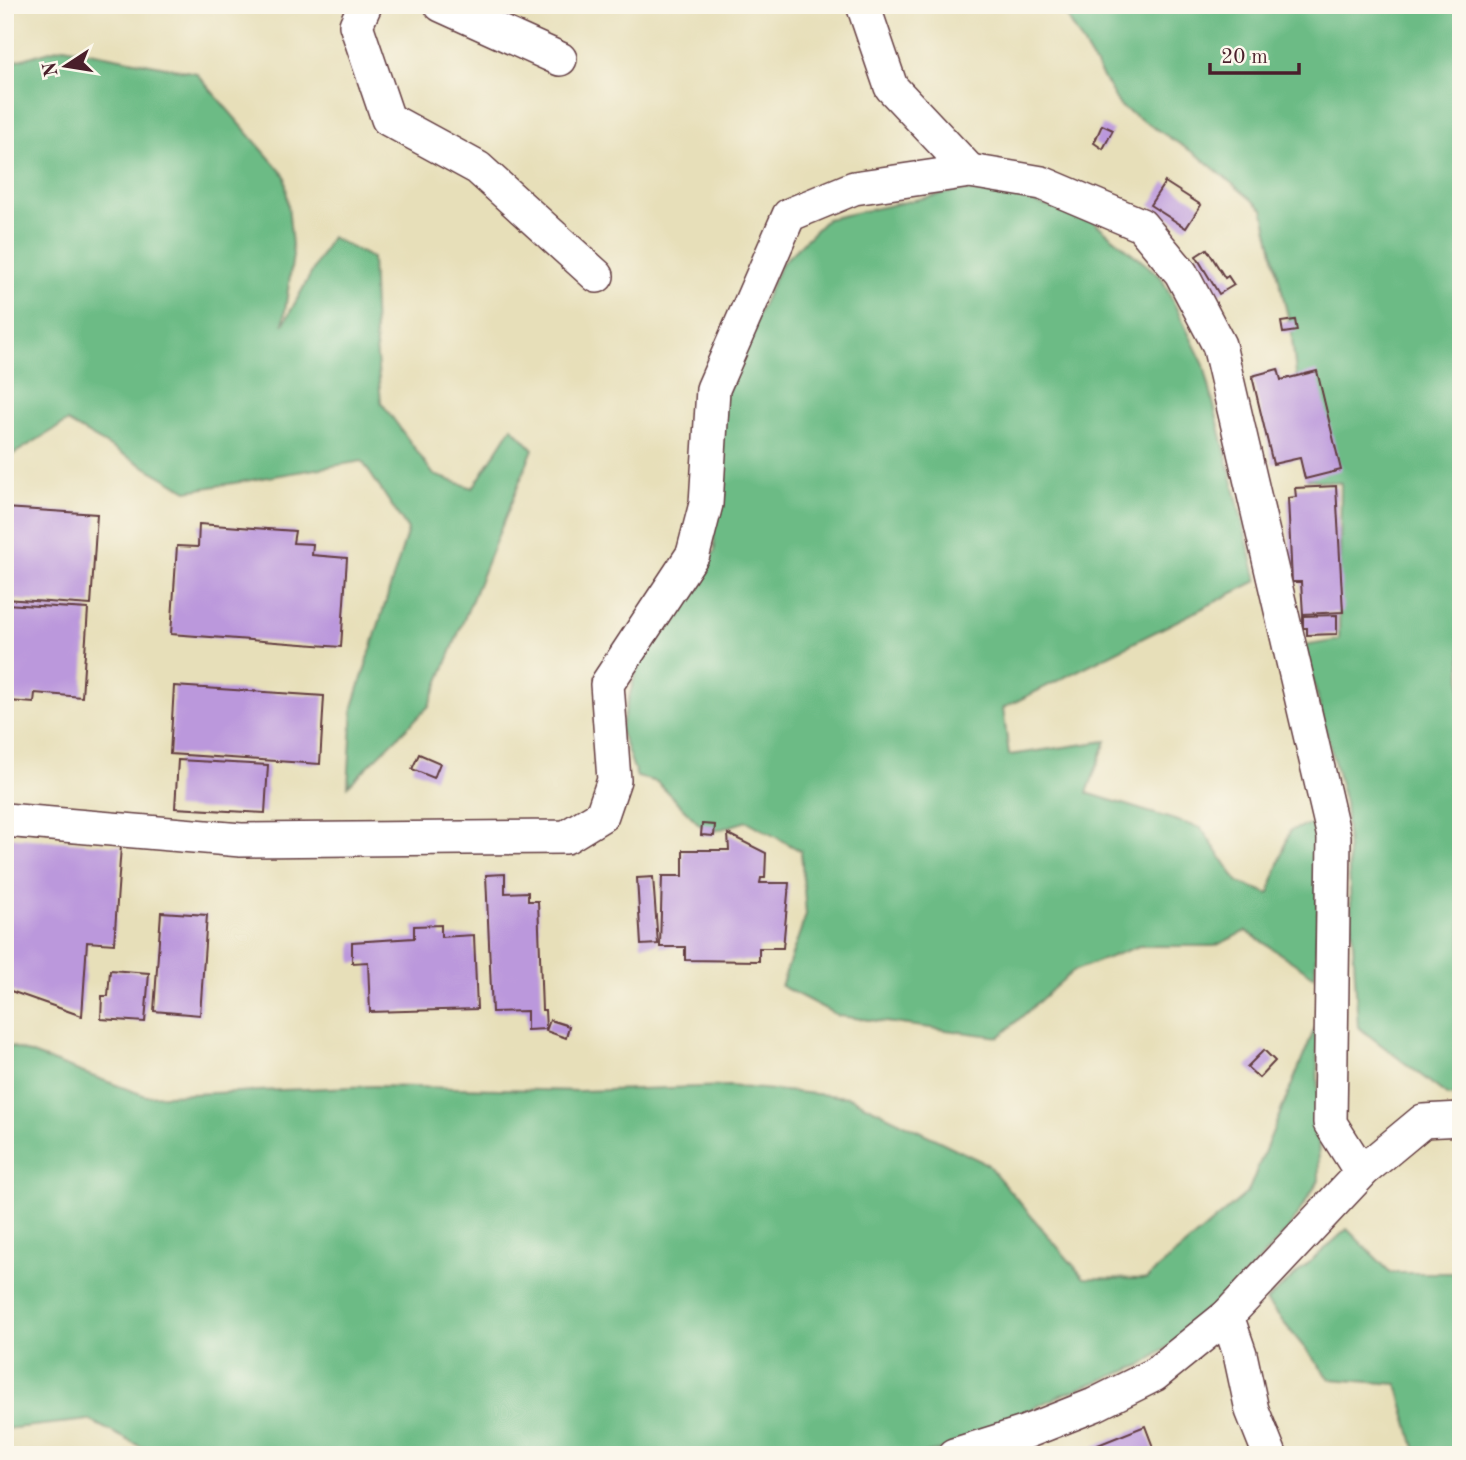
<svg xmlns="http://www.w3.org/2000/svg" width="1466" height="1460" font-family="'Old Standard TT',serif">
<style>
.forest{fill:#6cbb85;stroke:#5b6d58;stroke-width:2}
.building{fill:#bb98dc}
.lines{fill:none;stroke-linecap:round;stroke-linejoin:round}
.minor-casing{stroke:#623c40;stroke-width:36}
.minor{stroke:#fff;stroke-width:33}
</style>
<rect width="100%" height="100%" fill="#fbf7ec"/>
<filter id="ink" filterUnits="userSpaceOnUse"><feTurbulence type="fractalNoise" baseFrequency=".0143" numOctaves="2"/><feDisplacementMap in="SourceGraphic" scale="14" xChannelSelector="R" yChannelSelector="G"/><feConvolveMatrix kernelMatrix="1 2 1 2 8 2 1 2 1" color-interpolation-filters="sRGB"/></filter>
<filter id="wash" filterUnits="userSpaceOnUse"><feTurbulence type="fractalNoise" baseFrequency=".00686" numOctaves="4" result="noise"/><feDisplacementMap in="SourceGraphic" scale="28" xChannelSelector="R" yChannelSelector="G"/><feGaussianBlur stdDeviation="1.57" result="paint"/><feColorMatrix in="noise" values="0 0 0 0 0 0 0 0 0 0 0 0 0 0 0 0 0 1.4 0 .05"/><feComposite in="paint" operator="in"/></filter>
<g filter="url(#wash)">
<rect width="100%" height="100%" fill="#e7dfb9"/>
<!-- forest -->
<g class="forest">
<polygon points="1060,5 1461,5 1461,1095 1448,1096 1358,1027 1345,803 1304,646 1339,640 1341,483 1308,479 1291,330 1263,209 1200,157 1120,106"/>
<polygon points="64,47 196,73 285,176 293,255 283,325 331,237 372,258 375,335 381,402 434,475 473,488 512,427 533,449 429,706 348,786 353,707 408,530 362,461 187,491 67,422 5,459 5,64"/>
<polygon points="989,190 1089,218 1161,277 1204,365 1257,581 1003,708 1009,755 1106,741 1087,793 1201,828 1238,882 1269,894 1290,830 1313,824 1318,910 1315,977 1246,931 1215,946 1139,946 1073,971 999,1037 839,1016 781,986 806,915 801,851 747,821 708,833 657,782 637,777 620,730 640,658 715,551 710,471 728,381 781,264 827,219 957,191"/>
<polygon points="1317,1023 1319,1180 1288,1230 1237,1284 1181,1338 1142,1365 1059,1396 948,1449 917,1455 157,1455 89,1420 5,1429 5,1044 146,1096 374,1086 579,1091 729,1086 849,1097 987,1164 1084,1278 1146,1279 1248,1192"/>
<polygon points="1347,1229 1391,1273 1461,1273 1461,1455 1417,1455 1397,1384 1330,1379 1266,1301"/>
</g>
<g id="blocks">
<!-- building -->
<g class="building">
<polygon points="1102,125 1113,130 1103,149 1094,143"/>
<polygon points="1165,182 1201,205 1186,228 1150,205"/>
<polygon points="1207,249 1225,278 1228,276 1234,285 1219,294 1196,256"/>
<polygon points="1295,320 1297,331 1283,333 1281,322"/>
<polygon points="1278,369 1281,380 1317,371 1341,470 1305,479 1300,458 1273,464 1252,376"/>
<polygon points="1336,486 1343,612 1303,614 1301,582 1292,582 1288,498 1296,497 1295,488"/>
<polygon points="5,508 97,514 91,605 5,599"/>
<polygon points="199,524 295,531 293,543 313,544 312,555 347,558 341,647 171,634 177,546 198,547"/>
<polygon points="5,604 88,609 82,697 35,693 34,703 9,701 9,691 5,691"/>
<polygon points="1337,615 1337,634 1307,635 1307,628 1303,628 1303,616"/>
<polygon points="174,686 324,696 320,764 170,754"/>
<polygon points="419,754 440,763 434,778 412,769"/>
<polygon points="178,760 268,765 265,813 175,808"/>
<polygon points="702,824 715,825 714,836 701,835"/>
<polygon points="728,834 766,853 765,878 761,878 760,883 789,883 783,948 759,948 759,961 685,960 685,947 660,947 662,876 683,876 683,850 729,850"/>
<polygon points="5,837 121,846 114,944 87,942 82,1016 5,989"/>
<polygon points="505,874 505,893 528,892 528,901 538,901 542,1010 545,1010 546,1029 527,1030 527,1011 492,1012 486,875"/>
<polygon points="653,877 658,944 641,945 637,878"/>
<polygon points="161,912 207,915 200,1015 154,1011"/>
<polygon points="441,925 441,937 474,935 477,1009 370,1012 368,962 352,963 352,942 414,938 414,926"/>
<polygon points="110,970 149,973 145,1022 101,1019 102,996 108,996"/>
<polygon points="550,1020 569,1026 566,1038 546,1031"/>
<polygon points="1264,1050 1275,1061 1259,1078 1247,1067"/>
<polygon points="1145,1426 1156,1455 1073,1455"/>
</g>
</g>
</g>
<g filter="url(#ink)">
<use href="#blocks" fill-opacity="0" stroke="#623c40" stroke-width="2"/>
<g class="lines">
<defs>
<g id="minor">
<polyline points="365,5 356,25 388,119 478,168 597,276"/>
<polyline points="441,5 560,59"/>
<polyline points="863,5 891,87 970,171"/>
<polyline points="5,820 241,840 566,837 602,815 614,780 607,684 693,554 706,504 713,389 789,215 854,188 970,171 1042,183 1141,225 1181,273 1219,345 1334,837 1330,1123 1361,1172"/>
<polyline points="1227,1316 1240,1354 1252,1410 1270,1455"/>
<polyline points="954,1455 1021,1434 1094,1405 1154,1375 1227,1316 1364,1170 1423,1121 1461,1119"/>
</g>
</defs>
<!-- minor casing -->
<use href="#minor" class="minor-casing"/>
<!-- minor -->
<use href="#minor" class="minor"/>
</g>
</g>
<!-- margin -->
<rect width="1466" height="1460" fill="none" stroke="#fbf7ec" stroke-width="28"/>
<!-- north arrow -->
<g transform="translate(66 66) rotate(258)" stroke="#fbf7ec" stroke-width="5" paint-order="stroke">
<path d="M0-5L12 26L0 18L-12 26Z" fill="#4a1f2b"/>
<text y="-10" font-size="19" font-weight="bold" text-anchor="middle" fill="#4a1f2b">N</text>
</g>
<!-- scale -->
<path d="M1210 63v10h89v-10" fill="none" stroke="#4a1f2b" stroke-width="3.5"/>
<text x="1221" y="63" font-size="21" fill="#4a1f2b" stroke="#fbf7ec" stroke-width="5" paint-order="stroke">20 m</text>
</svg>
